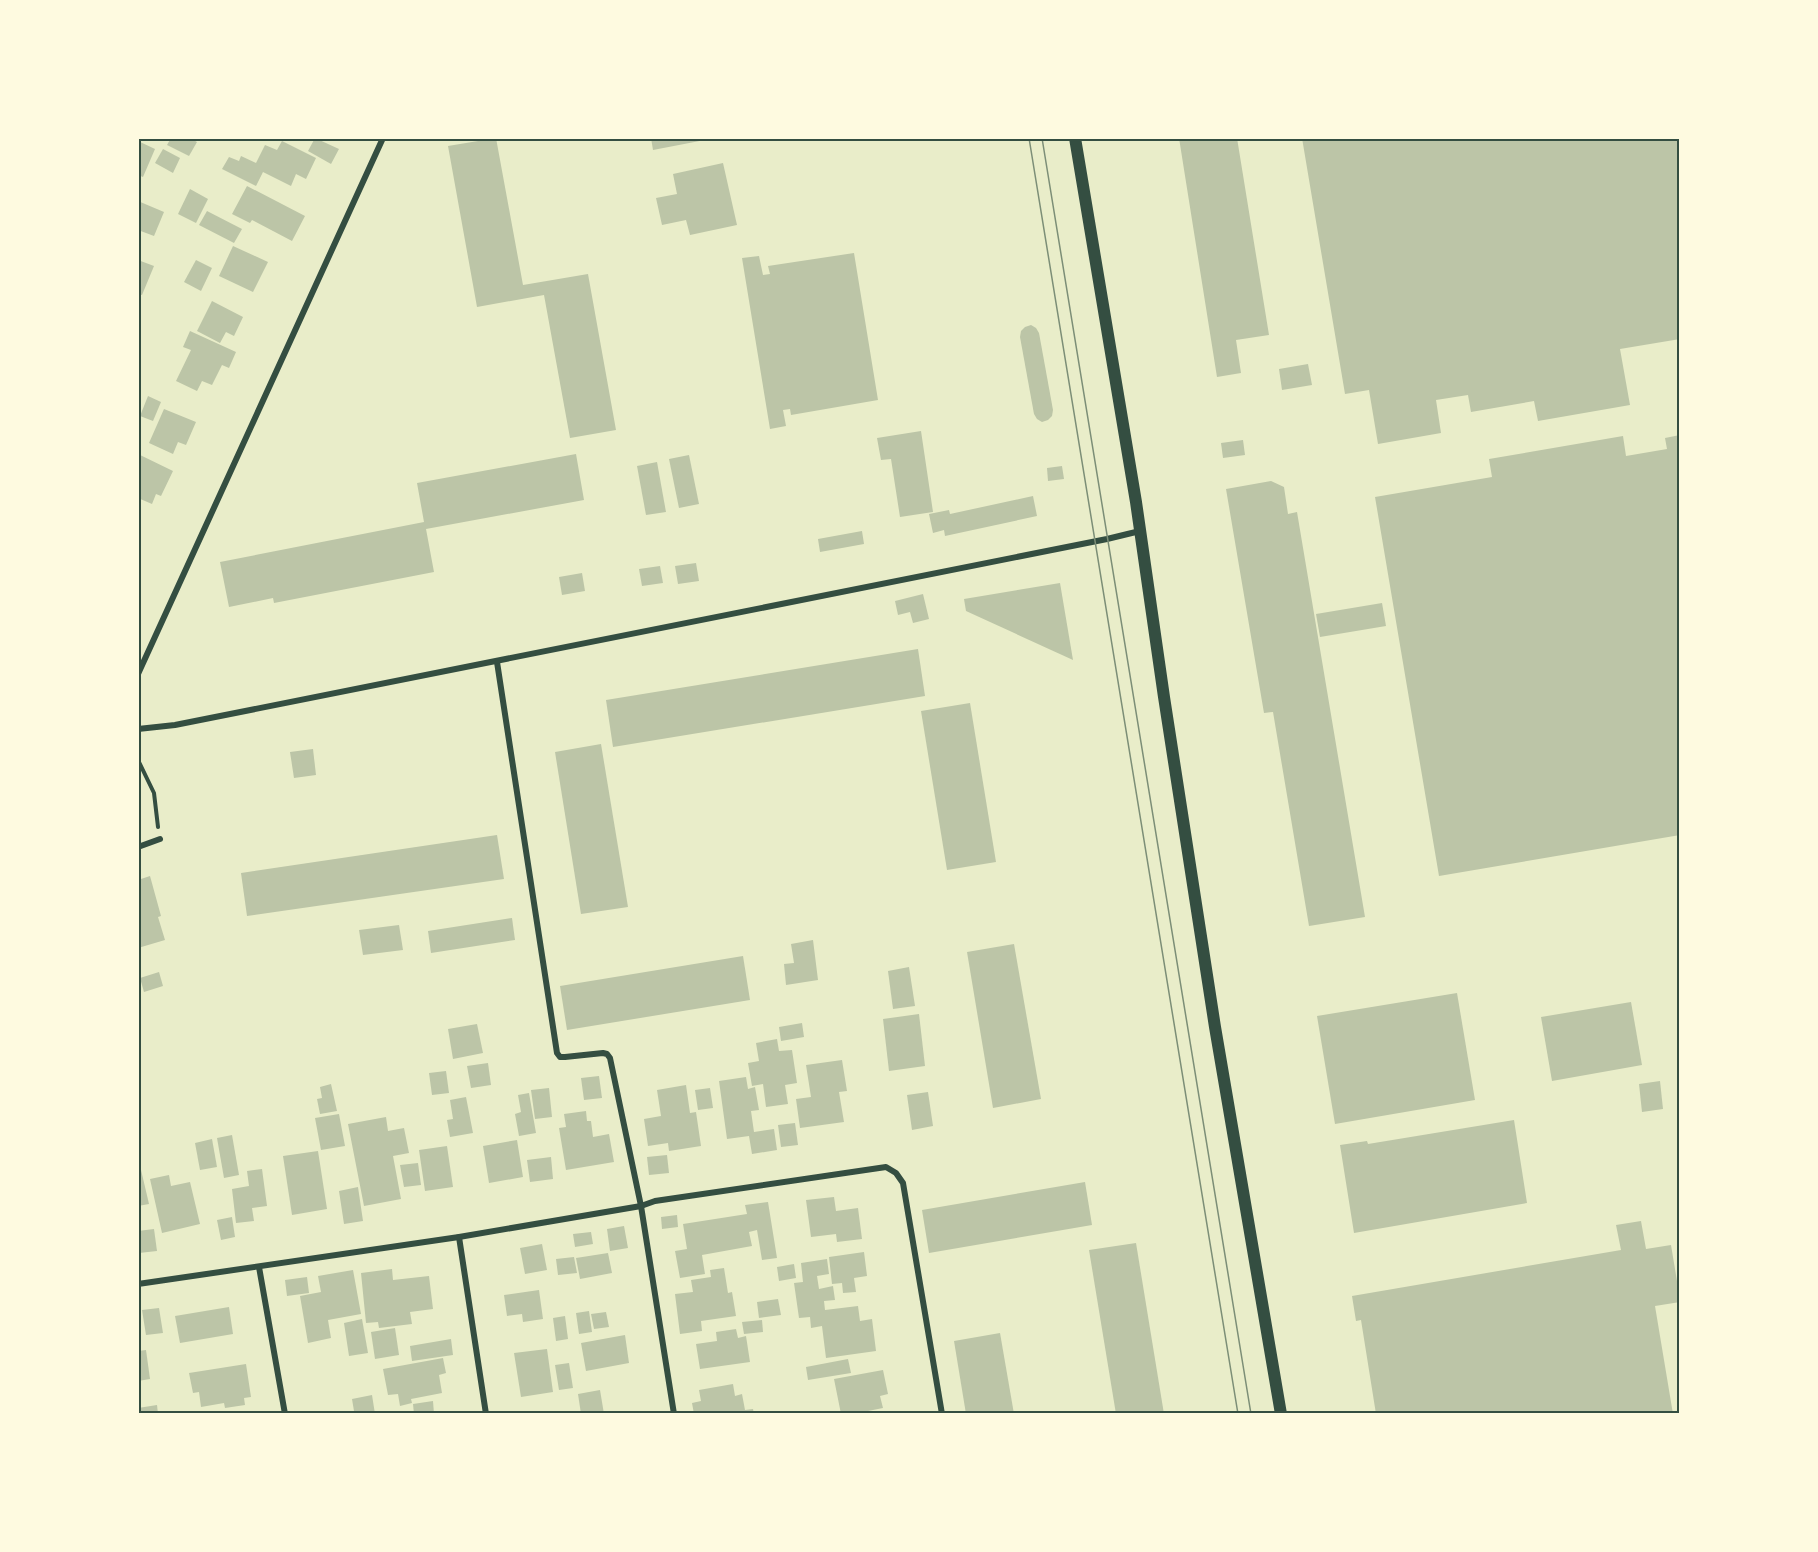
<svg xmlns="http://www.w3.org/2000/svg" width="1818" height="1552" font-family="Overpass,sans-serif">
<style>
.building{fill:#bcc5a7}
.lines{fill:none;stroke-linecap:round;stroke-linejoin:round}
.path{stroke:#344e41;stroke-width:4}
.minor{stroke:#344e41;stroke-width:6}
.secondary{stroke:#344e41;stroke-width:12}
.tram{stroke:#7c8e77;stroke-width:1.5}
.neatline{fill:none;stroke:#344e41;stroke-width:2}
</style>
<rect width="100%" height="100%" fill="#e9edc9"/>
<!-- building -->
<g class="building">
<polygon points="171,138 190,138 197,142 189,156 167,145"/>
<polygon points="315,138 339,149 331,164 308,151"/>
<polygon points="496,138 523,285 588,274 616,430 570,438 544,295 477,307 448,146"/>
<polygon points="651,138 710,138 710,139 653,150"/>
<polygon points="1179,138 1237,138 1269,335 1236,340 1241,373 1217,377"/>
<polygon points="1302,138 1680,138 1680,339 1620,349 1630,405 1538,421 1534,401 1471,412 1468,395 1436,400 1441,433 1378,444 1369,390 1345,394"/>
<polygon points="138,141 155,149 143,177 138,175"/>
<polygon points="282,141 316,158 306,179 296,174 291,186 263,172 256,186 222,169 229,157 239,161 241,156 256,163 265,145 277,150"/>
<polygon points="163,149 180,158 173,173 155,163"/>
<polygon points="723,163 737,225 690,235 686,220 662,225 656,198 677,194 673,174"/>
<polygon points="247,186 305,216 292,241 252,220 250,223 232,214"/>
<polygon points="190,189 208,199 196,223 178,214"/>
<polygon points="138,201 164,212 154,236 138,230"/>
<polygon points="207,211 242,229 234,243 199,225"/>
<polygon points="233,246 268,262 253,292 219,276"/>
<polygon points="854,253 878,400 791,415 790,409 783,410 786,426 770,429 742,258 759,256 763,275 770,274 768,266"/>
<polygon points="138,260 154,266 142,295 138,294"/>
<polygon points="196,260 212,268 201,291 184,282"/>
<polygon points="212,301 243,317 234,336 226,332 220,343 197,331"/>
<polygon points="1031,325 1036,328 1039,333 1053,410 1052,416 1048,420 1042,422 1037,419 1034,414 1020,337 1021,331 1025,327"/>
<polygon points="190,331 236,352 229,368 222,365 212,385 202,381 197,391 176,381 191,350 183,347"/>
<polygon points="1308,364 1312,385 1282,390 1279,369"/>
<polygon points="148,396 161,402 153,421 140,416"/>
<polygon points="164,409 196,422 186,445 178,442 173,454 149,443"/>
<polygon points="921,431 933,512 900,517 891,459 881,460 877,438"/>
<polygon points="1680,435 1680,835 1439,876 1375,497 1492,477 1489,459 1623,436 1626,456 1667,449 1665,438"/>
<polygon points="1243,440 1245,455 1223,458 1221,443"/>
<polygon points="138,454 173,471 161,496 156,494 152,504 138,498"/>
<polygon points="576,454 584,500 426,529 434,572 274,603 273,598 229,607 220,562 424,522 417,483"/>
<polygon points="689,455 699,504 679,508 669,459"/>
<polygon points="657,462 666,512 646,515 637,466"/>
<polygon points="1062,466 1064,479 1048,481 1047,468"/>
<polygon points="1271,481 1284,487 1288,514 1297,512 1365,917 1309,926 1273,712 1264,713 1226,489"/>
<polygon points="1033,496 1037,516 945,536 944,530 933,533 929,514 949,510 950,514"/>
<polygon points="862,531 864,544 820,552 818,539"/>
<polygon points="696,563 699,581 678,584 675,566"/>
<polygon points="660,566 663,583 642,586 639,569"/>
<polygon points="582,573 585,591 562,595 559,577"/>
<polygon points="1060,583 1073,660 966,611 964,599"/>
<polygon points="923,594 929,619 913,623 910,612 898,615 895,601"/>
<polygon points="1382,603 1386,626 1320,637 1316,614"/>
<polygon points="918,649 925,696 613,747 606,700"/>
<polygon points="970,703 996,862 947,870 921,711"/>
<polygon points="601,744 628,907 581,914 555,752"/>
<polygon points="313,749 316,775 294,778 290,752"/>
<polygon points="497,835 504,879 247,916 241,873"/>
<polygon points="150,876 161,916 158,917 165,940 138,948 138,880"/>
<polygon points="512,918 515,940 431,953 428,931"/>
<polygon points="399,925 403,950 363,955 359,930"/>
<polygon points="813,940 818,980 786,985 784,964 794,963 791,944"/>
<polygon points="1014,944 1041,1099 993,1108 967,952"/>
<polygon points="743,956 750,1000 567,1030 560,986"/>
<polygon points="909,967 915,1006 893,1009 888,971"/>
<polygon points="159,972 163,986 144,992 140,978"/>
<polygon points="1457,993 1475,1100 1335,1124 1317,1016"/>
<polygon points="1631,1002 1642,1065 1552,1081 1541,1017"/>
<polygon points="919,1014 925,1066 889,1071 883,1019"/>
<polygon points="802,1023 804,1037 781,1041 779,1027"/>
<polygon points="477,1024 483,1053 453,1059 448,1029"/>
<polygon points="777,1039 779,1051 792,1050 797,1083 785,1085 788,1104 766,1107 763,1084 752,1086 748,1063 759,1061 756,1043"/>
<polygon points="842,1060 847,1091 839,1092 844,1122 800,1128 796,1099 811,1097 806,1065"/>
<polygon points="488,1063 491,1085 471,1088 467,1066"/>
<polygon points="446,1071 449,1093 432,1095 429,1073"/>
<polygon points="599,1076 602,1098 584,1100 581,1078"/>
<polygon points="746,1077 748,1089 755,1087 759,1110 751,1111 754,1132 774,1129 777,1150 752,1154 749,1136 727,1139 719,1081"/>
<polygon points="1660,1081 1663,1109 1642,1112 1639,1084"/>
<polygon points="331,1084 337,1111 320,1114 317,1099 322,1098 320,1087"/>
<polygon points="686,1085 690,1113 696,1112 701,1146 669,1151 668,1143 648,1146 644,1119 661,1116 657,1090"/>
<polygon points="549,1088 552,1117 535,1119 531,1090"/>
<polygon points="710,1088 713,1108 698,1110 695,1090"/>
<polygon points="928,1092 933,1126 912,1130 907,1095"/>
<polygon points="529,1093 536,1133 519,1136 515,1114 521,1112 518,1095"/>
<polygon points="466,1097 473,1133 450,1137 447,1120 453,1119 450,1100"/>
<polygon points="586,1111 587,1121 591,1121 593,1137 609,1134 614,1162 566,1170 559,1128 566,1127 564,1114"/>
<polygon points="339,1114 345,1146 321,1150 315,1118"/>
<polygon points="386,1117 388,1131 404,1128 409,1153 393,1156 401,1199 364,1206 348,1124"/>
<polygon points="1514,1120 1527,1203 1354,1233 1340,1145 1367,1141 1368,1144"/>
<polygon points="795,1123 798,1145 781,1147 778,1125"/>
<polygon points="232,1135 239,1175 224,1178 217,1138"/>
<polygon points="212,1139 217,1167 200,1170 195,1143"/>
<polygon points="517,1140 523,1177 489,1183 483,1146"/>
<polygon points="447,1146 453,1187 425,1191 419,1150"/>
<polygon points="318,1151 327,1209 292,1215 283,1156"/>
<polygon points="667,1155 669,1173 649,1175 647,1157"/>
<polygon points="138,1157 149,1204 138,1206"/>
<polygon points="551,1157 553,1179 530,1182 527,1160"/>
<polygon points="418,1163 421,1185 404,1187 400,1165"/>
<polygon points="262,1169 267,1206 252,1208 254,1221 236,1223 232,1189 249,1186 247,1171"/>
<polygon points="169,1175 171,1186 190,1182 200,1224 162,1233 150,1179"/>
<polygon points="1085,1182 1092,1225 929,1253 922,1210"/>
<polygon points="358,1187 363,1221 344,1224 339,1191"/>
<polygon points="834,1197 836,1211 858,1208 862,1239 837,1242 836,1234 811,1237 806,1200"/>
<polygon points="768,1202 777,1258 762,1260 757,1230 749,1232 752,1246 702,1255 705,1274 680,1278 675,1251 687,1249 683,1224 747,1214 745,1205"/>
<polygon points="677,1215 678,1227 662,1229 661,1217"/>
<polygon points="232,1217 235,1237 221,1240 217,1220"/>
<polygon points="1641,1221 1646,1249 1671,1245 1680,1299 1680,1302 1655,1306 1673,1414 1376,1414 1361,1320 1356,1321 1352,1296 1621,1250 1616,1225"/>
<polygon points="624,1226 628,1248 610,1251 607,1229"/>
<polygon points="154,1229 157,1251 139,1253 138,1231"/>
<polygon points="591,1232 593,1244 575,1247 573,1234"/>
<polygon points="1136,1243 1164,1414 1116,1414 1089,1250"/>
<polygon points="542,1244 547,1270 525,1274 520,1248"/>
<polygon points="864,1252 867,1276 854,1278 856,1292 843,1293 842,1283 832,1284 829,1257"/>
<polygon points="608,1253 612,1273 580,1279 576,1258"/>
<polygon points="574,1257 577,1273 558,1275 556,1259"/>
<polygon points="827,1259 829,1274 817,1276 819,1289 833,1286 835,1300 824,1301 825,1310 858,1306 860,1321 872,1319 876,1351 826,1358 822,1326 811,1328 810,1317 799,1318 794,1283 803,1282 801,1263"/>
<polygon points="794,1264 796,1278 779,1281 777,1267"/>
<polygon points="724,1268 728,1293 732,1292 736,1316 701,1321 702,1331 680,1334 675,1294 693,1292 691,1280 711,1277 710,1270"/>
<polygon points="392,1269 393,1280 429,1276 433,1309 410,1312 412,1324 379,1328 378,1322 366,1323 361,1273"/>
<polygon points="353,1270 361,1314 328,1320 331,1338 308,1343 300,1296 321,1292 318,1276"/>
<polygon points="307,1277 309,1293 287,1296 285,1280"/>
<polygon points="539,1290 543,1319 523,1322 522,1314 507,1316 504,1295"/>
<polygon points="778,1299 781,1315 759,1318 757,1302"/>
<polygon points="229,1307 233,1334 180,1343 175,1316"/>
<polygon points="159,1308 163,1333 146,1335 142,1310"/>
<polygon points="589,1311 592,1332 579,1334 576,1313"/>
<polygon points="606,1312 609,1327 594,1329 591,1314"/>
<polygon points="565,1316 568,1339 556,1341 553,1318"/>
<polygon points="362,1319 368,1353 349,1356 344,1323"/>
<polygon points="762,1320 763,1332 744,1334 742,1322"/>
<polygon points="395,1328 399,1355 375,1359 371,1332"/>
<polygon points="736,1329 738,1338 746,1336 750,1362 700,1369 696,1344 717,1341 716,1332"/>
<polygon points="1000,1333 1014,1414 966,1414 954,1341"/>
<polygon points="625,1335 629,1363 586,1371 581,1343"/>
<polygon points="451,1339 453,1355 412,1361 410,1346"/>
<polygon points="547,1349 553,1392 521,1397 514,1353"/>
<polygon points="146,1350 150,1379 138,1381 138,1351"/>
<polygon points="443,1358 446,1373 439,1375 442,1393 411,1399 412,1403 400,1406 398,1394 388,1395 383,1369"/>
<polygon points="848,1359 851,1373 808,1380 806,1367"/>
<polygon points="569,1363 573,1388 559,1390 555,1365"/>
<polygon points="246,1364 251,1397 244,1398 245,1405 225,1408 224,1403 201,1407 199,1392 193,1393 189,1373"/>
<polygon points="883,1370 888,1394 880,1396 883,1408 853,1414 841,1414 834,1379"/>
<polygon points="733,1384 735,1396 742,1394 745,1410 753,1409 754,1414 694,1414 692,1403 701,1401 699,1390"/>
<polygon points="600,1390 604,1414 581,1414 578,1394"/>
<polygon points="372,1395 375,1414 340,1414 354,1411 352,1399"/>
<polygon points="433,1401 434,1414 414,1414 413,1404"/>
<polygon points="157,1405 158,1414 138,1414 138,1408"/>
</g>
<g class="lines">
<!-- path -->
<polyline class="path" points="138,760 154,793 158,827"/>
<!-- minor -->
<g class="minor">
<polyline points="497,662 557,1053 560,1057 565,1057 603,1053 607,1054 610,1058 641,1206 674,1414"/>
<polyline points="138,674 383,138"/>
<polyline points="138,729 175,725 1107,539 1140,531"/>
<polyline points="138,847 160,839"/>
<polyline points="459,1237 486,1414"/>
<polyline points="259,1267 285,1414"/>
<polyline points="138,1284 459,1237 641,1206 655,1201 886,1167 896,1173 903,1183 942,1414"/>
</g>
<!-- secondary -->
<polyline class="secondary" points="1075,138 1136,502 1164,697 1215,1027 1281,1414"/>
<!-- tram -->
<g class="tram">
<polyline points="1029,138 1238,1414"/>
<polyline points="1042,138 1251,1414"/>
</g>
</g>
<!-- border -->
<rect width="1818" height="1552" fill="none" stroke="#fefae0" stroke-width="279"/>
<rect x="140" y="140" width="1538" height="1272" class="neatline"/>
</svg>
